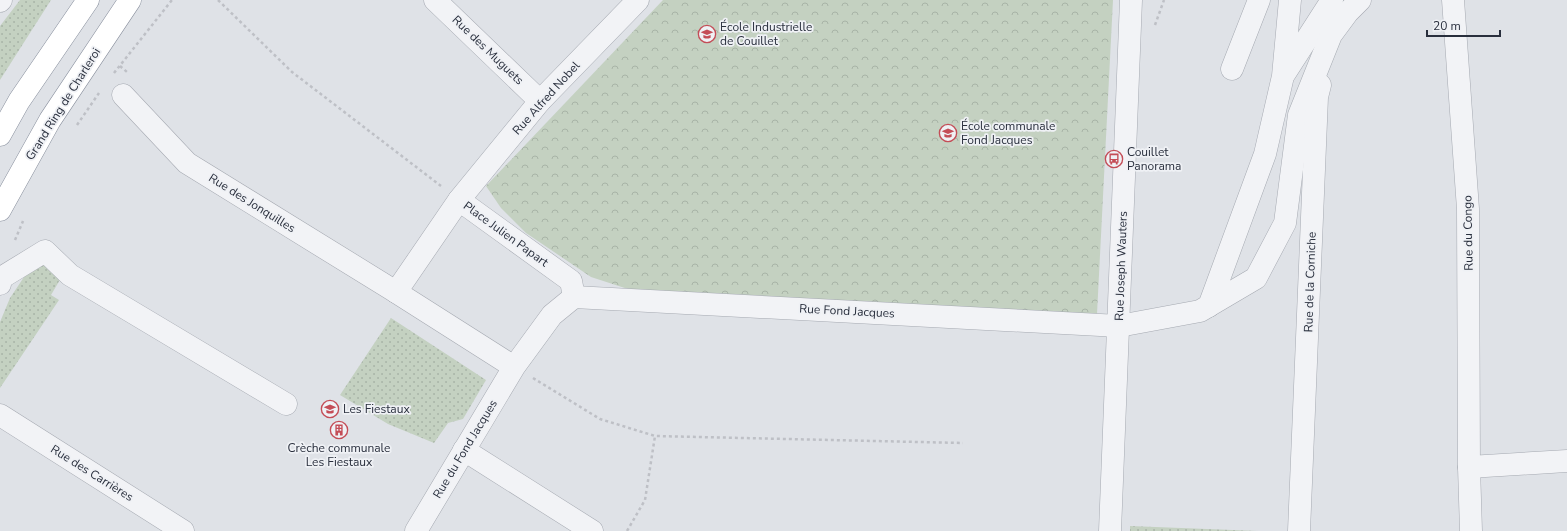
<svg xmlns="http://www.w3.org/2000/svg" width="1567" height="531" font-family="'Nunito Sans',sans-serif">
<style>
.grass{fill:url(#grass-dots)}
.park{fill:url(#park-crowns)}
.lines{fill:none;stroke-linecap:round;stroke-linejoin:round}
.minor-casing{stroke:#a5a9b1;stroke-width:23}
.highway-casing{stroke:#888f9d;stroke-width:23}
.path{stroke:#bec0c6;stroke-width:2.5;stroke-dasharray:3 3;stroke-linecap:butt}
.minor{stroke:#f2f3f6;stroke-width:22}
.highway{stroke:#fff;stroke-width:22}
.labels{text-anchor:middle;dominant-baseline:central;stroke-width:3.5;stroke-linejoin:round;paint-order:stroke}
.poi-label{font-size:12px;fill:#292f3d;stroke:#eff1f5;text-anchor:start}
.street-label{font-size:12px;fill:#292f3d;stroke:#eff1f5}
</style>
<defs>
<pattern id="grass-dots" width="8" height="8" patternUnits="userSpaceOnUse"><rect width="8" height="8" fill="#c4d1c1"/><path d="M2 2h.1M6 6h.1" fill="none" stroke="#a8b4a7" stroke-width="1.8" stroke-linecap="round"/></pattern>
<pattern id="park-crowns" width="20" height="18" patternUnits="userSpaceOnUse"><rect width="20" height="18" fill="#c4d1c1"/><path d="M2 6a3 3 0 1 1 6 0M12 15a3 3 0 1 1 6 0" fill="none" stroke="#a8b4a7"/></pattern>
</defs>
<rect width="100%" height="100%" fill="#dfe2e7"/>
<!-- grass -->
<g class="grass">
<polygon points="20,0 51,0 0,80 0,26"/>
<polygon points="34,257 61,278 51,295 59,300 0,388 0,322 10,298 28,271"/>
<polygon points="391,318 486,380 463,419 448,423 434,443 388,424 340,395"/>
<polygon points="1130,526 1258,531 1130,531"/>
</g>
<!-- park -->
<polygon class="park" points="663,0 1113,0 1097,314 923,307 634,291 591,277 526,233 501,208 486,186"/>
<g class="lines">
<defs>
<g id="minor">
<polyline points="435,0 540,101"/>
<polyline points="1453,0 1468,209 1469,467 1471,531"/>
<polyline points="0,1 1,0"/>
<polyline points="1232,69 1259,0"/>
<polyline points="1285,73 1332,0"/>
<polyline points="123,95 187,163 396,292"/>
<polyline points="459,200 540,101 638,0"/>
<polyline points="0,284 1,278 45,251 70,275 286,404"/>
<polyline points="574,297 1119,326 1200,311 1256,278 1285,223 1299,115 1331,35 1348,12 1360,0"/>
<polyline points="1209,306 1265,154 1283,76 1290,0"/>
<polyline points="0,415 183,531"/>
<polyline points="464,450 592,531"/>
<polyline points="1469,467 1567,461"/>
<polyline points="416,531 514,367 552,315 574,297 571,281 459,200 396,292 514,367"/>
<polyline points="1110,531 1131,0"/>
<polyline points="1299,531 1317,97 1320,85"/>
</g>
<g id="highway">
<polyline points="0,135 19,101 88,0"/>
<polyline points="0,210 50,120 130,0"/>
</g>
</defs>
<!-- minor casing -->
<use href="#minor" class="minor-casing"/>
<!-- highway casing -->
<use href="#highway" class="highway-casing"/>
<!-- path -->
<g class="path">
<polyline points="218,0 292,72 441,186"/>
<polyline points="1155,25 1164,0"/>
<polyline points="120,66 127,72"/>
<polyline points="114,73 172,0"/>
<polyline points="77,125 99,93"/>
<polyline points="15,240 23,221"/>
<polyline points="533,378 600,419 655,436 963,443"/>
<polyline points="627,531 645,500 655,436"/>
</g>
<!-- minor -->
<use href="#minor" class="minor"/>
<!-- highway -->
<use href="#highway" class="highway"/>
</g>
<!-- icons -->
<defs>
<symbol id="school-ring" viewBox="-11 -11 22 22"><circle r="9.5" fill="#eff1f5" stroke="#c44d57" stroke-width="1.5"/><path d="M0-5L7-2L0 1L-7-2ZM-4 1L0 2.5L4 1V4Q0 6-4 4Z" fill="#c44d57"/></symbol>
<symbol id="bus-ring" viewBox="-11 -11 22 22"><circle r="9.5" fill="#eff1f5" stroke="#c44d57" stroke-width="1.5"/><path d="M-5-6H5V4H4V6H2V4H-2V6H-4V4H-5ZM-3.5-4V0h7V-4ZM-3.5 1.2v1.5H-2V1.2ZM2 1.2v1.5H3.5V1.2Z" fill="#c44d57"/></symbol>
<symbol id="building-ring" viewBox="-11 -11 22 22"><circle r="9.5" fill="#eff1f5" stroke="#c44d57" stroke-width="1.5"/><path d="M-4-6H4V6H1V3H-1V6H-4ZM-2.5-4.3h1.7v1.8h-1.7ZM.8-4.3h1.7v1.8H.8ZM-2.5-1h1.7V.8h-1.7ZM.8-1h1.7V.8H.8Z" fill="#c44d57"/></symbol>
</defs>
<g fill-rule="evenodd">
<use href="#school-ring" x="697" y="24" width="20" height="20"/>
<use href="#school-ring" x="938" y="123" width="20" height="20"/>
<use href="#bus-ring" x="1104" y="149" width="20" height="20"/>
<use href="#school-ring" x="320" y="399" width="20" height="20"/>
<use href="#building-ring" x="329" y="420" width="20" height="20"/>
</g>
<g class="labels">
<!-- poi labels -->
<g class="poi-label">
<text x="720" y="27">École Industrielle<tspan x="720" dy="14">de Couillet</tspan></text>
<text x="961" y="126">École communale<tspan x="961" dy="14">Fond Jacques</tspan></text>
<text x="1127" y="152">Couillet<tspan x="1127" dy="14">Panorama</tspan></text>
<text x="343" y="409">Les Fiestaux</text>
<text x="339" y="448" text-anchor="middle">Crèche communale<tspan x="339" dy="14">Les Fiestaux</tspan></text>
</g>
<!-- street labels -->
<g class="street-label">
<text transform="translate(488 50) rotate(44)">Rue des Muguets</text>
<text transform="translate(546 98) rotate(-48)">Rue Alfred Nobel</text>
<text transform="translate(63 104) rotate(-58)">Grand Ring de Charleroi</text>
<text transform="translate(252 203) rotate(32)">Rue des Jonquilles</text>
<text transform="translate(1468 233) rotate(-91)">Rue du Congo</text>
<text transform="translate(506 234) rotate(36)">Place Julien Papart</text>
<text transform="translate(1121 266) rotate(-88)">Rue Joseph Wauters</text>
<text transform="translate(1310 282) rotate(-88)">Rue de la Corniche</text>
<text transform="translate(847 311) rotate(3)">Rue Fond Jacques</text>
<text transform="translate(465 449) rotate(-59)">Rue du Fond Jacques</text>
<text transform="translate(92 473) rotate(32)">Rue des Carrières</text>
</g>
</g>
<!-- scale -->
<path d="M1427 30v6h73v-6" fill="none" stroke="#292f3d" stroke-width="2"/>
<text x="1433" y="30" font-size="12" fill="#292f3d" stroke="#eff1f5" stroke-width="3" paint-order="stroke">20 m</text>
</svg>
